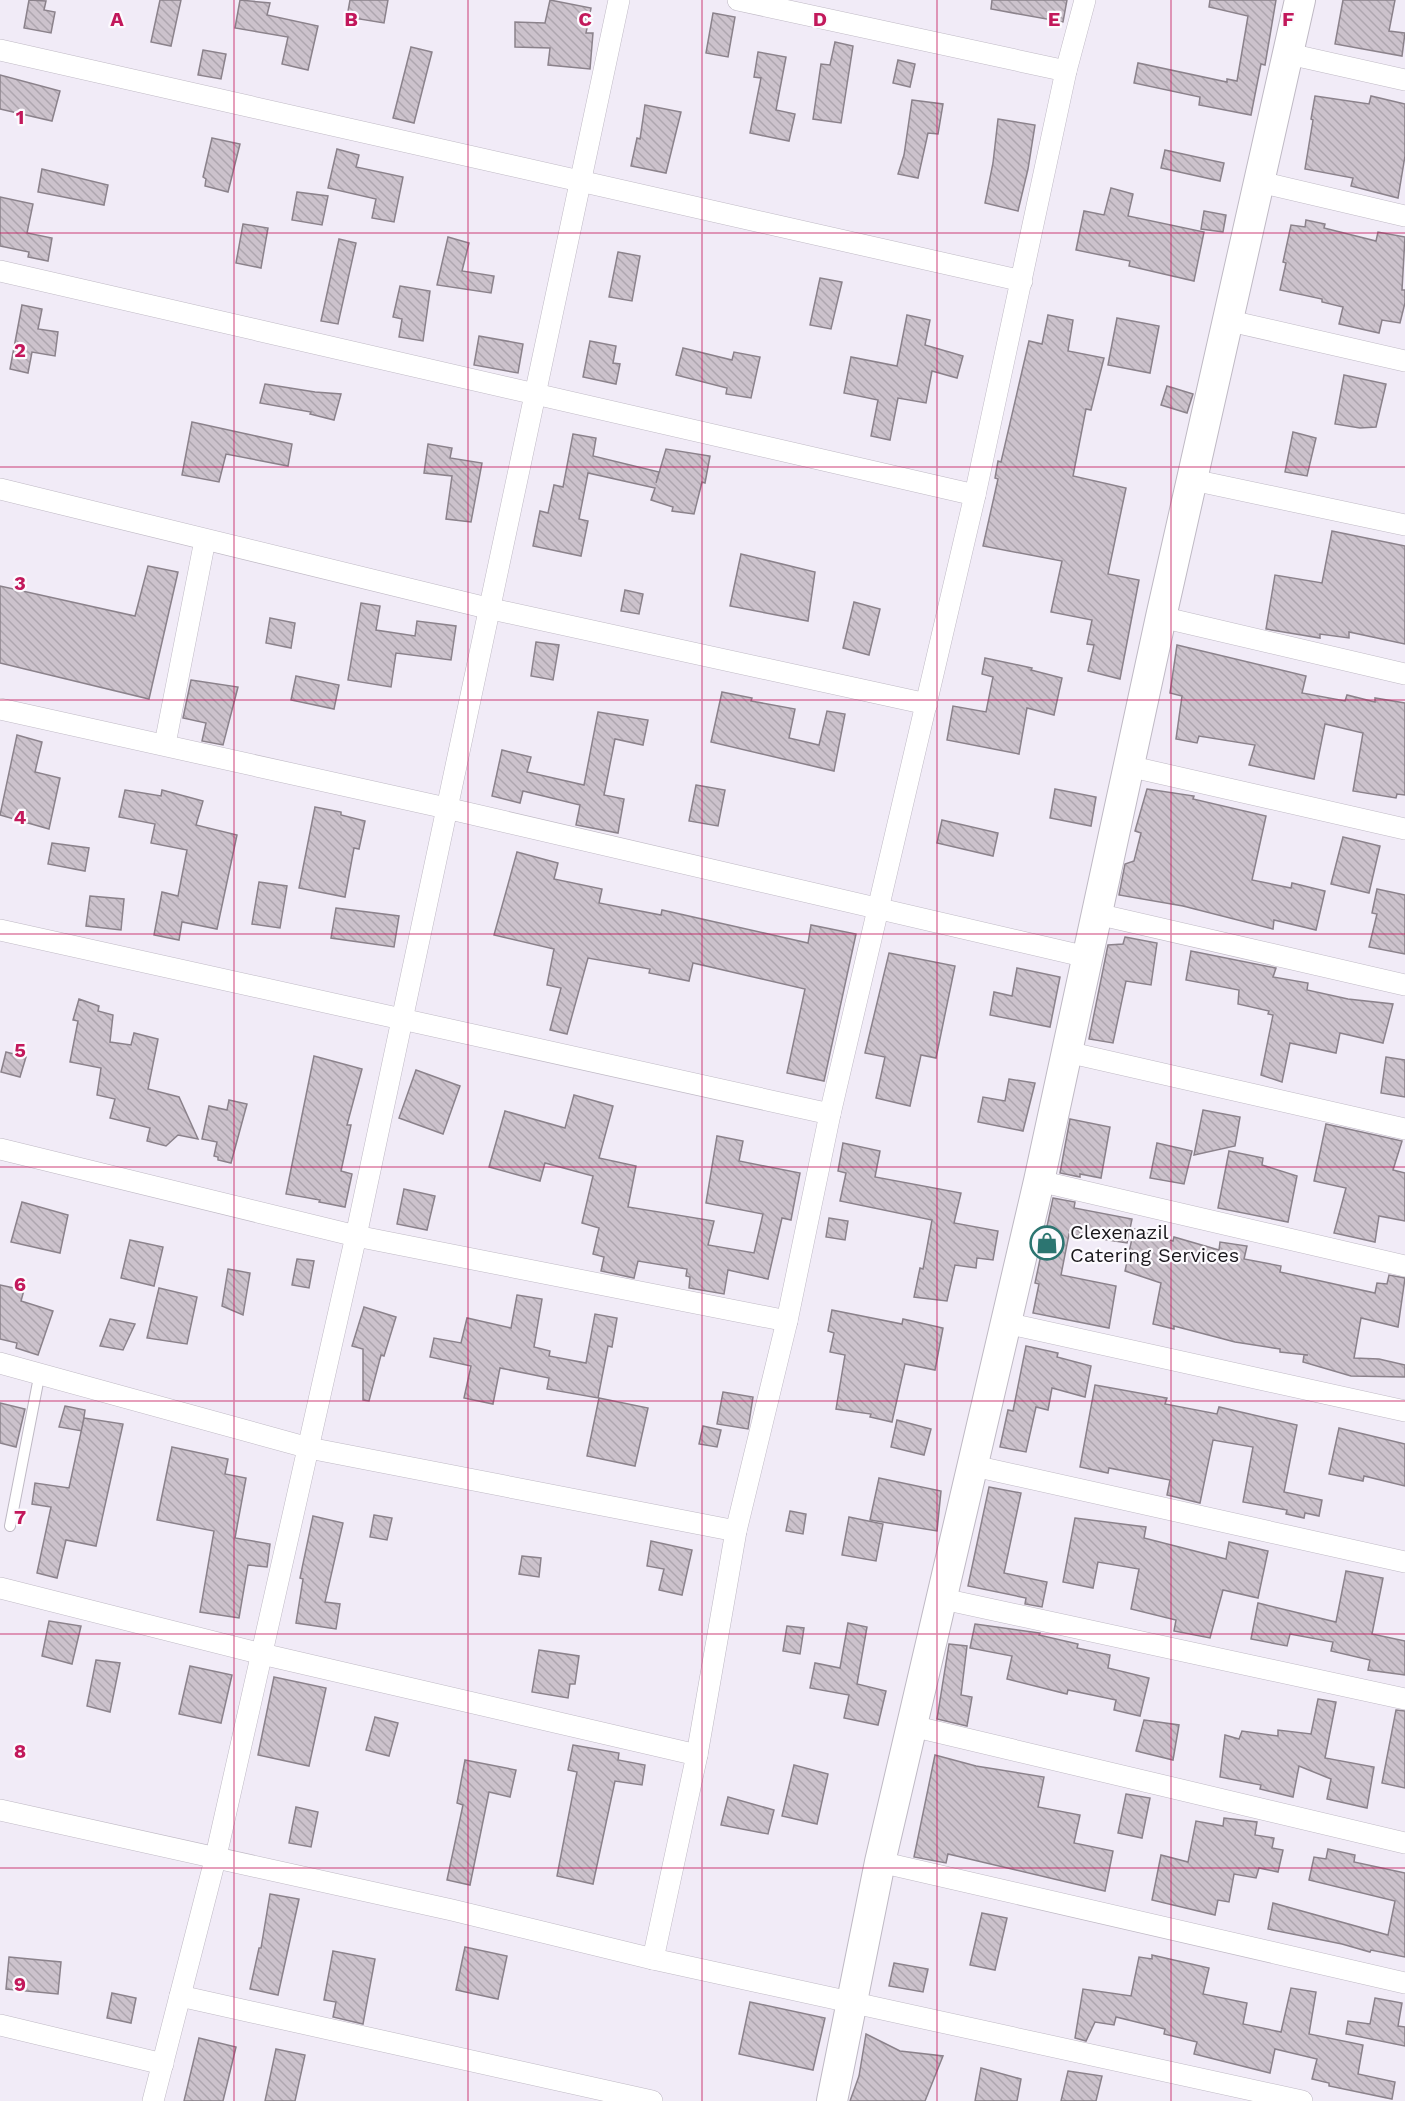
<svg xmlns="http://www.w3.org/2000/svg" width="1405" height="2101" font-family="'Work Sans',sans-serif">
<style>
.building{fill:url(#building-back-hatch);stroke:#8b828b;stroke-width:1.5}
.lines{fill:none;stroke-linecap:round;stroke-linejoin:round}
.lane-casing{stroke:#bfb9c4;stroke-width:12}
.street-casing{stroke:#bfb9c4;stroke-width:22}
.secondary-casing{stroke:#bfb9c4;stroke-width:32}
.lane{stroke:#fff;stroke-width:10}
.street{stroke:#fff;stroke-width:21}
.secondary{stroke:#fff;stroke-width:30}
.grid{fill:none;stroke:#c2185b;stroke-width:1.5;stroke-opacity:0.55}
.labels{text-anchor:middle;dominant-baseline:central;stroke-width:4.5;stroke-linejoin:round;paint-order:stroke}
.poi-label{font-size:20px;fill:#18161a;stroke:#fcfafe;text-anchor:start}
.grid-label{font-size:20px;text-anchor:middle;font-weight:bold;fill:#c2185b;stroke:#fcfafe;stroke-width:4.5;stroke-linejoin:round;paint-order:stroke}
</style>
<defs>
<pattern id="building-back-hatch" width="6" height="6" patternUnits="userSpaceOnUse" patternTransform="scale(1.5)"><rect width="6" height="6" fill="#ccc2cc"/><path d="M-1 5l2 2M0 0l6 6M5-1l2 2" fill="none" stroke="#aea6af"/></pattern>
</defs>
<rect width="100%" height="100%" fill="#f1ebf7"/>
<!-- building -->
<g class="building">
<polygon points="29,0 46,1 44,10 55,12 51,33 24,28"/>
<polygon points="160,0 181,0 171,46 151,42"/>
<polygon points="240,0 270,3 267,15 318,26 308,70 282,64 288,37 235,28"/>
<polygon points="350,0 388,0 384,23 347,17"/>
<polygon points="550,0 591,8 586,33 593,33 590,69 548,65 550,48 515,47 515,22 545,23"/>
<polygon points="992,0 1067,0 1063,22 991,9"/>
<polygon points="1210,0 1276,0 1265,65 1261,64 1251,115 1199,105 1200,97 1134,83 1138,63 1227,82 1227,79 1237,81 1248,16 1209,7"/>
<polygon points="1343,0 1395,0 1389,31 1405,33 1402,56 1335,44"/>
<polygon points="713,13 735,17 728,57 706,53"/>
<polygon points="835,42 853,46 841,123 813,119 821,64 830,65"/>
<polygon points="411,47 432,52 414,123 393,118"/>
<polygon points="203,50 226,54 221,79 198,75"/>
<polygon points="758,52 786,57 776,110 795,114 789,141 750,133 761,78 754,77"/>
<polygon points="898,60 915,64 910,87 893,83"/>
<polygon points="0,75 60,91 52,121 0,109"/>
<polygon points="1315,96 1369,104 1371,96 1405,104 1405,156 1398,198 1351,186 1353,178 1305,169 1313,120 1311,119"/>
<polygon points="912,100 943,104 938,134 928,133 918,178 898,174 904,155"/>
<polygon points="645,105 681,112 666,173 631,166 637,138 640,139"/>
<polygon points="998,119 1035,125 1028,169 1018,211 985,203 993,163"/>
<polygon points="212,138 240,144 228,192 205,186 206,179 203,177"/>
<polygon points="337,149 359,155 356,167 403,177 394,222 372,218 376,199 328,188"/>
<polygon points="1165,150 1224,163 1220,181 1161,168"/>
<polygon points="42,169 108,185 104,205 38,192"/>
<polygon points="1111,188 1133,194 1128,216 1204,232 1194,281 1129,266 1130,261 1076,250 1084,211 1104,215"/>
<polygon points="297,192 328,196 322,225 292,220"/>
<polygon points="0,197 33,204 27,233 52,238 48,261 28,257 29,252 0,246"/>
<polygon points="1204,211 1226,215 1223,232 1201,229"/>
<polygon points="1306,220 1325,224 1324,228 1376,241 1378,232 1405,237 1402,290 1405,290 1405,303 1400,323 1382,320 1379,333 1339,324 1343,307 1322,302 1322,299 1280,290 1286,263 1283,262 1291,225 1305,227"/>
<polygon points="243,224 268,228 261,268 236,263"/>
<polygon points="448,237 469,243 462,271 494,276 491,293 437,285"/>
<polygon points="339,239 356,243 338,324 321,321"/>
<polygon points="618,252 640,256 632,301 609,297"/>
<polygon points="820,278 842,282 831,329 810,325"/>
<polygon points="400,286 430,291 423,341 399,337 402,319 393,317"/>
<polygon points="22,305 42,309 38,329 58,332 55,356 32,352 28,373 10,369"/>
<polygon points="907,315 930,320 925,345 963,356 957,378 932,371 926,403 898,398 890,440 871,436 878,400 844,393 851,357 897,366"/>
<polygon points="1048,315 1073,320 1068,351 1104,358 1091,410 1086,409 1073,476 1126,488 1108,574 1139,580 1120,679 1088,671 1094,645 1087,644 1092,620 1051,612 1062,561 983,546 998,479 995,478 998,461 1001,462 1029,341 1042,344"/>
<polygon points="1117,318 1159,326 1150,373 1108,365"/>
<polygon points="479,336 523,344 518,373 474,365"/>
<polygon points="590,341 616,346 613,363 620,364 616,384 583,377"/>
<polygon points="683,348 732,360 734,352 760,357 751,398 726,394 727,388 676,375"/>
<polygon points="1344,375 1386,384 1376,427 1360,428 1335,424"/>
<polygon points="265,384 315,392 341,394 334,420 310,414 311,412 260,403"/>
<polygon points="1167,386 1193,394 1187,413 1161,405"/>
<polygon points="192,422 292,444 288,466 226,454 219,482 182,475"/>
<polygon points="1293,432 1316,438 1307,476 1285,472"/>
<polygon points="573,434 596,438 593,456 659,472 656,483 666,449 710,456 705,483 702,482 694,514 672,511 673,507 651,500 655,488 588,473 579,519 588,521 581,556 533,546 540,511 548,513 554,485 563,487"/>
<polygon points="428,444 452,448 450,458 482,463 471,522 446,519 452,476 424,473"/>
<polygon points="1332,531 1405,546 1405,644 1349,632 1349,638 1320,634 1320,638 1266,629 1275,575 1322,583"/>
<polygon points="741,554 815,572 808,621 730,606"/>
<polygon points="148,566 178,572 149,699 0,663 0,586 135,616"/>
<polygon points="625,590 643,594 639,614 621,611"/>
<polygon points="854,602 880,609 869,655 843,648"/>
<polygon points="361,603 380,606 376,630 415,636 417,621 456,626 451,660 396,653 391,687 348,680"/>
<polygon points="270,618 295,623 291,648 266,643"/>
<polygon points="536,642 559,645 553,680 531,676"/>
<polygon points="1177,645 1306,676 1302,693 1345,701 1347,695 1375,702 1375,698 1405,703 1405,795 1397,794 1396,798 1353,791 1363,733 1325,724 1314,779 1249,765 1255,745 1199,736 1197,743 1176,739 1182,696 1170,693"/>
<polygon points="985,658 1032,668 1031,670 1062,678 1054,715 1027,708 1019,754 947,740 953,706 986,712 993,677 982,674"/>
<polygon points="296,676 339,685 334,709 291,700"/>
<polygon points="191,680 238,687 223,745 202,741 206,723 183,718"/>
<polygon points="722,692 752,698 751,701 795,709 789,738 819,745 827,711 845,714 834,771 711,742"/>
<polygon points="598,712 648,720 643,745 615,739 604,795 624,799 618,833 576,825 580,805 523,791 520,803 492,796 502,750 531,757 527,772 584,785"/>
<polygon points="17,735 42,742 35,772 60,778 49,829 0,815"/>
<polygon points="696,785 725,790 718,826 689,821"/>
<polygon points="1055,789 1096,797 1091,826 1050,818"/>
<polygon points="1147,789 1194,796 1193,799 1266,816 1252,880 1291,888 1292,883 1325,891 1316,930 1274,920 1273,929 1183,906 1119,895 1125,864 1134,861 1141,833 1135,831"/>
<polygon points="125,790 161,796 162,790 203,801 196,825 237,835 217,929 182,922 179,940 154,935 162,892 178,896 187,850 151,843 155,824 119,817"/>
<polygon points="315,807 341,812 341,815 365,821 359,849 354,848 345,897 299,888"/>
<polygon points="942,820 998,833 993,856 937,843"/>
<polygon points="1343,837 1380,846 1369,893 1331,884"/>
<polygon points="52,843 89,848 85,871 48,864"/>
<polygon points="517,852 558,863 554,879 602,889 599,903 661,915 662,910 808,943 811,925 856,934 824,1081 787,1073 805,989 693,963 689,981 649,973 650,969 588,958 567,1034 550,1030 561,988 547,985 554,949 494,935"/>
<polygon points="259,882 287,886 280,928 252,924"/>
<polygon points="1377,889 1405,895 1405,954 1369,947 1377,914 1372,913"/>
<polygon points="90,896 124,899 121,930 86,926"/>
<polygon points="336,908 399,916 394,947 331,938"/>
<polygon points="1125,937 1157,943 1151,985 1126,981 1113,1043 1089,1039 1108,945 1123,944"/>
<polygon points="1191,951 1276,968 1273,977 1308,983 1307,990 1348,999 1393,1004 1383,1043 1340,1033 1336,1053 1290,1043 1282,1082 1261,1075 1273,1015 1268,1014 1269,1011 1238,1004 1239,990 1186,980"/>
<polygon points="889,953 955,966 936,1058 921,1055 910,1106 876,1098 885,1057 865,1053"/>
<polygon points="1017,968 1060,977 1050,1027 990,1015 994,992 1012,996"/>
<polygon points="79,999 99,1006 98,1011 113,1015 110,1042 131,1045 134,1033 158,1039 148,1089 179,1097 198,1139 178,1135 166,1146 147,1141 150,1128 110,1118 115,1099 97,1095 101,1068 70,1062 78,1021 73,1020"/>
<polygon points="6,1052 26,1057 20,1077 1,1072"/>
<polygon points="314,1056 362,1069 347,1125 351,1125 341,1171 352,1174 345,1207 319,1202 320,1200 286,1194"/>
<polygon points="1386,1057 1405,1060 1405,1097 1381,1093"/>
<polygon points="416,1070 460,1086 443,1134 399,1118"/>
<polygon points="1009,1079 1035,1083 1023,1131 978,1122 983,1097 1005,1101"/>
<polygon points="574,1095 613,1106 599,1158 636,1166 628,1207 714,1221 708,1245 754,1253 763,1214 706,1203 717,1136 743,1141 739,1161 800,1173 791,1220 782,1218 768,1279 728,1270 724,1294 689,1288 690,1277 686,1276 687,1269 638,1261 634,1278 601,1271 604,1257 593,1254 599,1228 582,1223 593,1176 545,1163 540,1181 489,1167 505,1111 565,1128"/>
<polygon points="229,1100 247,1104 231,1163 218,1160 218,1157 214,1156 217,1142 202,1139 209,1106 227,1110"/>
<polygon points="1203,1110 1240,1117 1235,1146 1194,1155"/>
<polygon points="1070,1119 1110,1127 1101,1178 1080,1174 1080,1177 1060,1173"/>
<polygon points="1326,1124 1402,1141 1393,1170 1405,1173 1405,1221 1379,1216 1375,1242 1334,1233 1346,1188 1314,1181"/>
<polygon points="843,1143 880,1151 875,1177 961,1193 954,1223 998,1231 993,1260 977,1258 976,1268 955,1265 947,1301 914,1297 920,1268 923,1269 932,1220 840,1201 846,1173 838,1171"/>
<polygon points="1157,1143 1192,1151 1184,1184 1150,1178"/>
<polygon points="1229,1151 1263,1158 1262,1165 1297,1176 1288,1222 1218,1208"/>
<polygon points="404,1189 435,1196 427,1230 397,1224"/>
<polygon points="1053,1198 1075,1202 1074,1208 1132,1219 1127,1243 1069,1234 1061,1275 1116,1286 1109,1328 1033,1313 1039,1284 1035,1283"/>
<polygon points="22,1202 68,1215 60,1253 11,1242"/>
<polygon points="829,1218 848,1221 845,1240 826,1237"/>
<polygon points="1134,1229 1173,1241 1174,1237 1219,1250 1220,1242 1247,1246 1244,1259 1281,1266 1280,1272 1375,1293 1377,1283 1387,1284 1389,1275 1405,1278 1398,1327 1361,1318 1354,1358 1379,1359 1405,1365 1405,1377 1351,1376 1303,1362 1304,1355 1308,1355 1280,1352 1280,1349 1235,1342 1174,1326 1174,1329 1153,1324 1161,1283 1125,1271"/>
<polygon points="130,1240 163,1247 154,1286 121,1278"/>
<polygon points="297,1259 314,1261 309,1288 292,1285"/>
<polygon points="228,1269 250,1273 243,1315 222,1306"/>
<polygon points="0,1285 24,1290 21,1301 53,1311 38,1355 16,1348 17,1343 0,1339"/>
<polygon points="159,1288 197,1297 187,1344 147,1338"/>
<polygon points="517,1295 542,1299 534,1347 550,1351 549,1356 586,1363 595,1314 617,1318 612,1347 608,1346 598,1398 547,1389 549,1378 500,1368 493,1404 464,1398 471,1366 430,1357 434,1338 461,1343 467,1318 511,1328"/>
<polygon points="364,1307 396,1317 384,1356 381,1355 369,1401 363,1400 363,1349 352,1346"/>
<polygon points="832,1310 902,1324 903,1319 943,1328 935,1370 905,1364 892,1422 870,1417 871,1414 836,1409 845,1355 830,1352 834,1333 828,1331"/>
<polygon points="110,1319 135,1324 123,1350 100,1346"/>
<polygon points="1026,1346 1058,1353 1057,1357 1091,1366 1085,1397 1052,1388 1048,1410 1036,1407 1026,1452 1000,1447 1008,1410 1013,1411"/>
<polygon points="1095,1385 1167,1398 1165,1404 1217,1414 1219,1407 1297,1425 1284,1492 1322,1500 1319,1516 1305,1513 1304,1518 1286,1514 1287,1510 1243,1502 1253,1447 1213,1440 1200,1503 1167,1495 1170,1480 1109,1468 1108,1473 1080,1467"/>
<polygon points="723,1392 753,1397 748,1429 717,1424"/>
<polygon points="599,1398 648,1408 635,1466 587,1456"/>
<polygon points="0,1403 25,1409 16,1447 0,1443"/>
<polygon points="65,1406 85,1410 82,1431 59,1427"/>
<polygon points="84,1418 123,1424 96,1546 66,1540 57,1578 37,1573 51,1507 32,1504 35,1483 69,1488"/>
<polygon points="897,1420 931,1429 924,1455 891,1447"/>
<polygon points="703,1426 721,1430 717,1447 699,1444"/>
<polygon points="1339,1428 1405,1444 1405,1486 1364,1476 1363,1481 1329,1474"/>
<polygon points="172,1447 228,1459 225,1474 246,1478 235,1538 270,1544 267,1567 248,1565 239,1618 200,1612 214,1531 157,1520"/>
<polygon points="879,1478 941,1491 937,1531 870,1520"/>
<polygon points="989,1487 1021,1493 1004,1573 1047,1582 1042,1607 1025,1604 1026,1598 968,1586"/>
<polygon points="790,1511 806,1514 803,1534 786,1531"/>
<polygon points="374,1515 392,1518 387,1540 370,1537"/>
<polygon points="313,1516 343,1523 325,1602 340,1604 336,1629 296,1623 303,1579 300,1578"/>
<polygon points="849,1517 883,1524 876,1561 842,1555"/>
<polygon points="1075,1518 1146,1527 1144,1538 1226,1559 1229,1542 1268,1551 1258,1598 1223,1590 1210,1638 1174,1631 1176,1620 1131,1609 1139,1569 1098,1562 1093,1588 1063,1582"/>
<polygon points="651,1541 692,1550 682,1595 659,1590 664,1569 647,1566"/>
<polygon points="522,1556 541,1558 539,1577 519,1574"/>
<polygon points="1346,1571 1383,1578 1372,1634 1405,1641 1405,1675 1368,1670 1370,1660 1331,1651 1333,1642 1290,1634 1287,1646 1251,1639 1258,1603 1336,1622"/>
<polygon points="49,1621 81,1626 72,1664 42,1656"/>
<polygon points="848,1623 867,1627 857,1684 886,1691 878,1725 844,1718 849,1695 810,1688 815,1663 840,1668"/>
<polygon points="975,1624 1040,1633 1039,1635 1078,1644 1077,1648 1110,1655 1108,1668 1149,1678 1140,1716 1114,1710 1116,1700 1068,1690 1067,1694 1007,1679 1012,1656 970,1648"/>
<polygon points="787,1626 804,1628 800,1654 783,1651"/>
<polygon points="949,1644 967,1646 961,1695 972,1697 967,1726 937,1719"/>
<polygon points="539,1650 579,1656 575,1684 570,1684 568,1698 532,1692"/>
<polygon points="96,1660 120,1663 110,1712 87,1706"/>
<polygon points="190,1666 232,1675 221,1723 179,1714"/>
<polygon points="274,1677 326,1688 309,1766 258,1755"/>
<polygon points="1318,1699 1336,1702 1325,1758 1374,1767 1367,1808 1327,1799 1331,1779 1299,1766 1293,1797 1260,1789 1261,1785 1220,1777 1225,1735 1239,1739 1242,1731 1278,1736 1278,1730 1311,1734"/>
<polygon points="1396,1710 1405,1711 1405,1788 1382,1783"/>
<polygon points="375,1717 398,1723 389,1756 366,1750"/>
<polygon points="1144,1720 1179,1725 1173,1760 1136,1751"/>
<polygon points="573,1745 619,1753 618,1760 645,1765 642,1785 615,1781 593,1884 557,1876 577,1772 568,1770"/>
<polygon points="935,1755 976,1766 1044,1777 1038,1807 1080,1815 1074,1843 1113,1851 1105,1891 948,1854 946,1863 914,1857"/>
<polygon points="465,1760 516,1770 510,1797 489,1792 470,1885 447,1880 463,1805 457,1803"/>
<polygon points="794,1765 828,1774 817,1824 782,1816"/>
<polygon points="1126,1794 1150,1798 1142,1838 1118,1833"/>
<polygon points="728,1797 774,1810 768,1834 721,1825"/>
<polygon points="296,1807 318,1812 311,1847 289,1843"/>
<polygon points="1224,1818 1257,1822 1255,1835 1274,1838 1272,1848 1283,1850 1278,1872 1259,1868 1256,1878 1234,1874 1229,1902 1218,1900 1215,1915 1152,1900 1161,1855 1188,1862 1196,1821 1223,1826"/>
<polygon points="1328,1849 1355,1855 1354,1862 1405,1873 1405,1957 1371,1950 1370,1952 1342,1944 1268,1929 1273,1903 1388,1935 1395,1901 1309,1880 1314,1857 1326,1859"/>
<polygon points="270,1894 299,1899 278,1995 250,1989 259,1948 261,1948"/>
<polygon points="982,1913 1007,1918 995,1970 970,1965"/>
<polygon points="465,1947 507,1956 498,1999 456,1990"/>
<polygon points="333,1951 375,1959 363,2024 333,2017 336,2002 324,2000"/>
<polygon points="1152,1955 1209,1968 1203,1994 1247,2003 1243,2024 1281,2032 1291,1988 1316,1992 1309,2034 1363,2045 1358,2074 1395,2082 1392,2099 1329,2086 1329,2083 1312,2079 1317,2059 1275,2049 1270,2073 1194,2054 1197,2042 1164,2034 1165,2029 1116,2017 1114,2025 1095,2022 1086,2041 1075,2038 1083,1989 1131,1996 1139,1957 1152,1959"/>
<polygon points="9,1957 61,1962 58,1994 6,1989"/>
<polygon points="894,1963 928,1969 923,1992 889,1986"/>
<polygon points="112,1993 136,1998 131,2023 107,2018"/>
<polygon points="1375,1998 1402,2003 1398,2026 1405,2027 1405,2046 1346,2034 1348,2021 1370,2024"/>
<polygon points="750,2002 825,2018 813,2070 739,2054"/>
<polygon points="866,2034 900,2051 943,2056 925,2101 850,2101 859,2076"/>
<polygon points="199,2038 236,2047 223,2101 184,2101"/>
<polygon points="276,2049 305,2055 295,2101 265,2101"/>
<polygon points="981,2068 1021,2079 1017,2101 975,2101"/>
<polygon points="1068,2071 1102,2076 1096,2101 1061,2101"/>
</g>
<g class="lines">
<defs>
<polyline id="lane" points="10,1526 40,1372"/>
<g id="street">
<polyline points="738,0 1066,71"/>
<polyline points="0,50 1022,281"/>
<polyline points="1289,54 1405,80"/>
<polyline points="1260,182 1405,216"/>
<polyline points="0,271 975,495"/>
<polyline points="1230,321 1405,361"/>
<polyline points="1193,480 1405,525"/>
<polyline points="0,489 487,608 927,704"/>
<polyline points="1161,617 1405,674"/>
<polyline points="0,709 446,808 1087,957"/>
<polyline points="165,744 205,540"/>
<polyline points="1128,766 1405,829"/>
<polyline points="1097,914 1405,985"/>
<polyline points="0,930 830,1114"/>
<polyline points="1067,1052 1405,1129"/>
<polyline points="0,1149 356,1236 787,1321"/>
<polyline points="1039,1181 1405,1266"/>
<polyline points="1006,1323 1405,1411"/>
<polyline points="0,1363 309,1448 736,1531"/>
<polyline points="974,1466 1405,1562"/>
<polyline points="0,1588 262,1654 697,1755"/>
<polyline points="943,1599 1405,1699"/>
<polyline points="912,1726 1405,1843"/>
<polyline points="0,1810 452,1910 653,1959 1302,2101"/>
<polyline points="880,1862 1405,1983"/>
<polyline points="653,1959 697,1755 736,1531 787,1321 830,1114 975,495 1066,71 1085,0"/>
<polyline points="180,1996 652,2101"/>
<polyline points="0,2025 163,2064"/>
<polyline points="153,2101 216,1856 356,1236 619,0"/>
</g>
<polyline id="secondary" points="832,2101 880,1862 1039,1181 1161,617 1300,0"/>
</defs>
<!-- lane casing -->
<use href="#lane" class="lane-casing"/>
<!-- street casing -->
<use href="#street" class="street-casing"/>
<!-- secondary casing -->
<use href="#secondary" class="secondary-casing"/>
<!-- lane -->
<use href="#lane" class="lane"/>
<!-- street -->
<use href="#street" class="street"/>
<!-- secondary -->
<use href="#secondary" class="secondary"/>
</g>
<!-- grid -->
<path class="grid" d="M234 0V2101M468 0V2101M702 0V2101M937 0V2101M1171 0V2101M0 233H1405M0 467H1405M0 700H1405M0 934H1405M0 1167H1405M0 1401H1405M0 1634H1405M0 1868H1405"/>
<!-- icons -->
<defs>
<symbol id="shop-ring" viewBox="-11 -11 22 22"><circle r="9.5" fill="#fcfafe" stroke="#2c7571" stroke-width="1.5"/><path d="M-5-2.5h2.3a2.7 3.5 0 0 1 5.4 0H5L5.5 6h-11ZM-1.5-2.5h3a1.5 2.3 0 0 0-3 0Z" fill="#2c7571"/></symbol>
</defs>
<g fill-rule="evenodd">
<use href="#shop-ring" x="1028" y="1224" width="38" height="38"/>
</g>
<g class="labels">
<!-- poi labels -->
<g class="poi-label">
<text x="1070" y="1232">Clexenazil<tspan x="1070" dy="23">Catering Services</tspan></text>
</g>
</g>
<g class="grid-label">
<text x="117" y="26">A</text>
<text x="351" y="26">B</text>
<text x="585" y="26">C</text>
<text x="820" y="26">D</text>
<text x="1054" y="26">E</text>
<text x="1288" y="26">F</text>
<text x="20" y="124">1</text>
<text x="20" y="357">2</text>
<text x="20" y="590">3</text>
<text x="20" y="824">4</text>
<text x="20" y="1057">5</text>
<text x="20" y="1291">6</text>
<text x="20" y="1524">7</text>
<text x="20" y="1758">8</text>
<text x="20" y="1991">9</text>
</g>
</svg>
